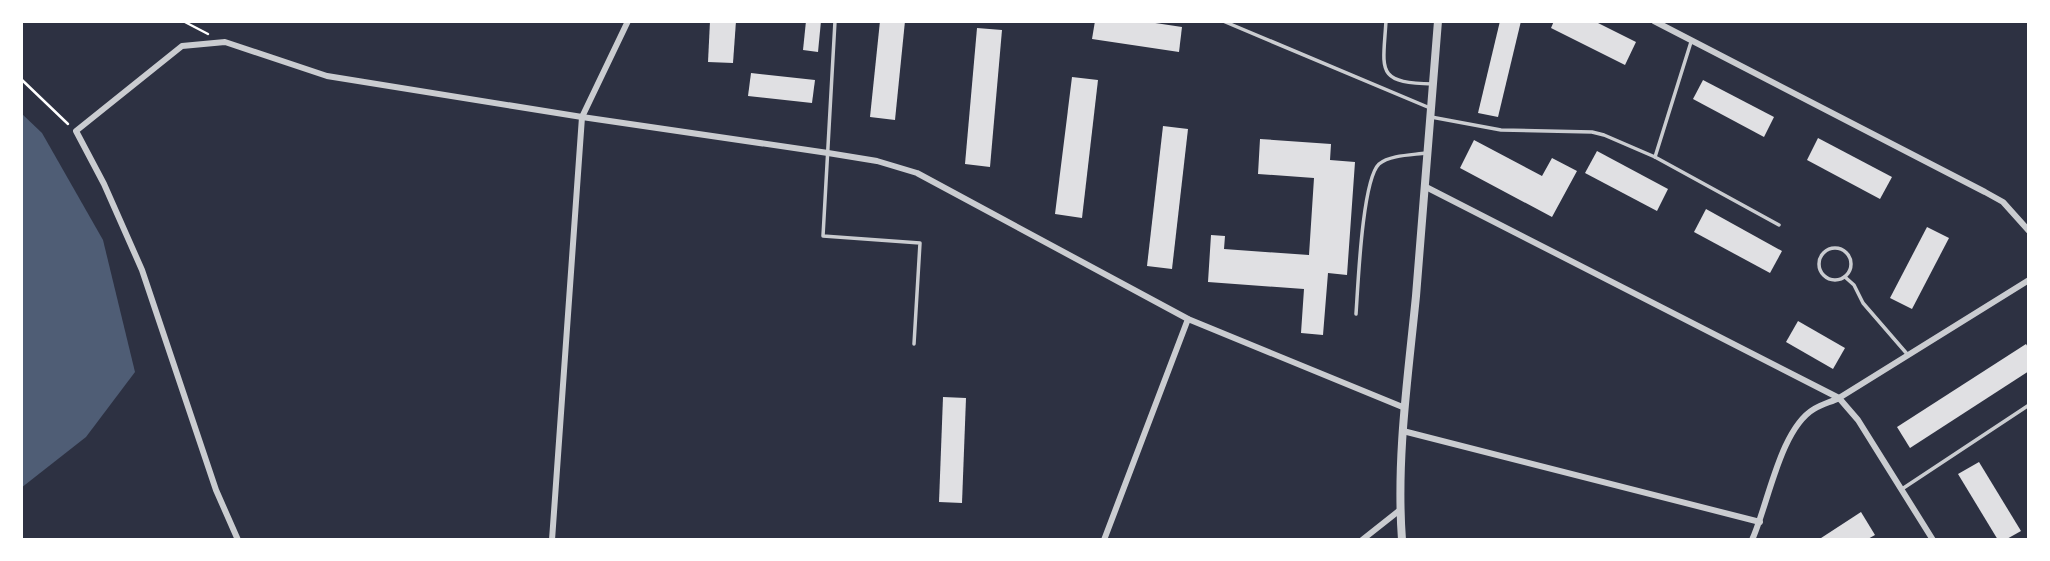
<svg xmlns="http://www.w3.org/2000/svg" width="2050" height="561" font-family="Raleway,sans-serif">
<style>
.water{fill:#4f5d75}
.building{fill:#e0e0e3}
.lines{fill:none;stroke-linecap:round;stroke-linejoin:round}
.path{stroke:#fff;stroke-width:2.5}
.service{stroke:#caccd0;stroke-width:3.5}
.minor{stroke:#caccd0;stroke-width:6}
.tertiary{stroke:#caccd0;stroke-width:8}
</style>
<rect width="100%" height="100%" fill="#2d3142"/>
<!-- water -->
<polygon class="water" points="21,113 42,133 103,240 135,372 86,437 21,488"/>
<!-- building -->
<g class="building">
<polygon points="710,21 736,21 733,63 708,62"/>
<polygon points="806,21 821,21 818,52 803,50"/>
<polygon points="880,21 905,21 895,120 870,117"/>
<polygon points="1095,21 1142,21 1182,27 1179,52 1092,39"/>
<polygon points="1500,21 1521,21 1498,117 1478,113"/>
<polygon points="1554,21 1594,21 1636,42 1625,65 1551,28"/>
<polygon points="977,28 1002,30 990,167 965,164"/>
<polygon points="751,73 815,80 812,103 748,96"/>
<polygon points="1072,77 1098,80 1082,218 1055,214"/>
<polygon points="1703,80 1774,117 1764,137 1693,99"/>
<polygon points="1163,126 1188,129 1172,269 1147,266"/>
<polygon points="1818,138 1892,177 1880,199 1807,160"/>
<polygon points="1260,139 1331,144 1330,160 1355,162 1347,275 1328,273 1323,335 1301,333 1304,289 1208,282 1211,235 1225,236 1224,249 1309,255 1314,178 1258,174"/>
<polygon points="1474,140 1542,176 1552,158 1577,171 1552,217 1460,168"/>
<polygon points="1597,151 1668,189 1657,211 1585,173"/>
<polygon points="1706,209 1782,251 1770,273 1694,232"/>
<polygon points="1927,227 1949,238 1912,309 1890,298"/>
<polygon points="1798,321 1845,348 1833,369 1786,342"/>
<polygon points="2026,344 2029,349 2029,371 1910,448 1897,427"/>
<polygon points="943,397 966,398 962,503 939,502"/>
<polygon points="1979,462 2021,531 2005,540 1998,540 1958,474"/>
<polygon points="1861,512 1875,535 1866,540 1818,540"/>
</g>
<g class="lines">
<!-- path -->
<g class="path">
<polyline points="183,21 208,34"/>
<polyline points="21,79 68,124"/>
</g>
<!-- service -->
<g class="service">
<polyline points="835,21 823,236 920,243 914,344"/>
<polyline points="1223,21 1430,108"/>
<path d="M1386 21C1383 71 1375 83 1433 84"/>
<polyline points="1431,117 1501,130 1592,132 1604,135 1655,157 1779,225"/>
<polyline points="1655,157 1691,42"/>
<circle cx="1835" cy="264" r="16"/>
<polyline points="1845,277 1854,285 1863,303 1908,355"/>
<path d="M1356 314C1358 287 1362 180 1379 164 1390 155 1412 155 1426 153"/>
<polyline points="1902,489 2029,405"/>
</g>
<!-- minor -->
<g class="minor">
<polyline points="1654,21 1985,192 2003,202 2029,231"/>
<polyline points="1426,187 1839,398 1858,420 1933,540"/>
<polyline points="1403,431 1760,522"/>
<polyline points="238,540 216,490 142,270 104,184 76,131 182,46 225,42 327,76 582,117 828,153 877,161 917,173 1188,319 1405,408"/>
<polyline points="552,540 582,117 628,21"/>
<polyline points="1104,540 1188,319"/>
<polyline points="1362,540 1400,510"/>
<path d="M1752 540C1768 505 1780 429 1814 409 1822 404 1831 402 1839 398L2029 280"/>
</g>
<!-- tertiary -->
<path class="tertiary" d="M1402 540C1396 459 1408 377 1416 296 1424 205 1431 113 1438 21"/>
</g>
<!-- border -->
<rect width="2050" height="561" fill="none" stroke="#ffffff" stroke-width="46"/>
</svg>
